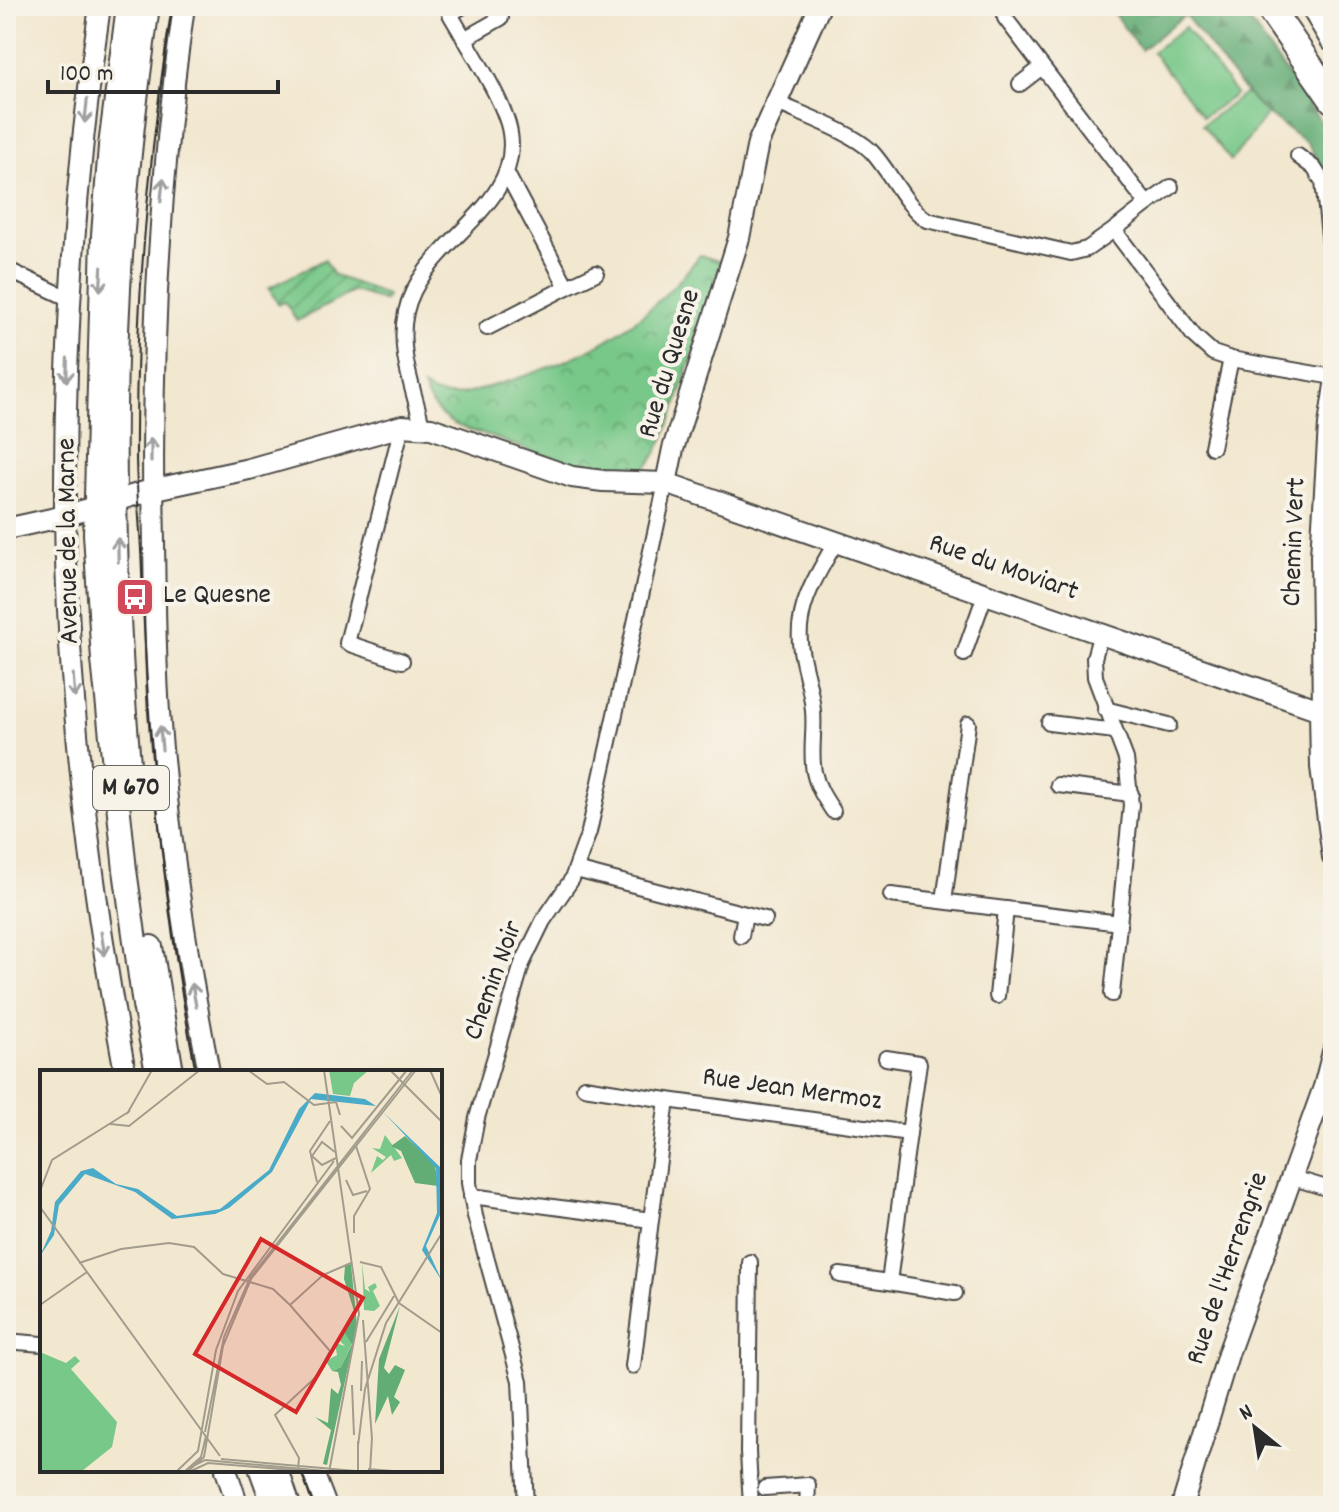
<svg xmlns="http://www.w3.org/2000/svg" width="1339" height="1512" font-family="Dekko,sans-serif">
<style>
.grass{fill:#78c889;stroke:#527a5a;stroke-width:2}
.forest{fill:url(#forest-firs);stroke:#466c50;stroke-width:2}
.park{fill:url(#park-crowns);stroke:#527a5a;stroke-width:2}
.garden{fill:url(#garden-furrows);stroke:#527a5a;stroke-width:2}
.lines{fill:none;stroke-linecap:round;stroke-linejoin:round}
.street-casing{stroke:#494744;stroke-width:18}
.secondary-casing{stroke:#494744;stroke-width:24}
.primary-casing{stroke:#494744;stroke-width:26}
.highway-casing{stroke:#494744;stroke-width:30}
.street{stroke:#fff;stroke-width:14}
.secondary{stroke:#fff;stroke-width:20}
.primary{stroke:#fff;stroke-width:22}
.highway{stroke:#fff;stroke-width:26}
.tram{stroke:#2b2b2b;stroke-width:2}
.oneway{stroke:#a0a0a0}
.labels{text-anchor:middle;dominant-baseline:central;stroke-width:8;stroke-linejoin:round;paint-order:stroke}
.shield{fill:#f7f3e8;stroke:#686764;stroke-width:2}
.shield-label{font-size:26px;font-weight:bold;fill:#2b2b2b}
.street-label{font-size:28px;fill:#2b2b2b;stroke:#f7f3e8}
.poi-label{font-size:28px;fill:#2b2b2b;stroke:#f7f3e8;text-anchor:start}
.inset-road{fill:none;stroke:#a29c8d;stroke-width:2}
.view{fill:#d62828;fill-opacity:0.15;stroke:#d62828;stroke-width:4}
.inset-edge{fill:none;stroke:#2b2b2b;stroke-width:4}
</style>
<defs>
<pattern id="forest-firs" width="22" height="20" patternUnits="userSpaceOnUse" patternTransform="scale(2)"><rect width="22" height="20" fill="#62ac75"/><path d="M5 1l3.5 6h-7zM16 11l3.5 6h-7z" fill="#518c60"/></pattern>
<pattern id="park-crowns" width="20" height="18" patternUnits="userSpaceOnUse" patternTransform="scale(2)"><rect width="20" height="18" fill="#78c889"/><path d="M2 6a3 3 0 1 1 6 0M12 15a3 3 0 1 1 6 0" fill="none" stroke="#63a370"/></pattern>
<pattern id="garden-furrows" width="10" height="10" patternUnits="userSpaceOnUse" patternTransform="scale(2)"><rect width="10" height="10" fill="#78c889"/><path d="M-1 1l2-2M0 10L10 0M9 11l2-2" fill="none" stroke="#63a370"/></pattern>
</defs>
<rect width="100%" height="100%" fill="#f7f3e8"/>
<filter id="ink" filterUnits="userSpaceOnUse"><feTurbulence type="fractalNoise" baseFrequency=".0125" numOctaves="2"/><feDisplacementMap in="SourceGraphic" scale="16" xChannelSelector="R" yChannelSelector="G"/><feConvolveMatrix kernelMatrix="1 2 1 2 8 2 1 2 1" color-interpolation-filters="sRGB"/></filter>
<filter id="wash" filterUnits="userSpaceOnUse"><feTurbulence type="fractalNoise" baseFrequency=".006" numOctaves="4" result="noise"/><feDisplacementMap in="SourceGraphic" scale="32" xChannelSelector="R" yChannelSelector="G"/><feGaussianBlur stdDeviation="1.8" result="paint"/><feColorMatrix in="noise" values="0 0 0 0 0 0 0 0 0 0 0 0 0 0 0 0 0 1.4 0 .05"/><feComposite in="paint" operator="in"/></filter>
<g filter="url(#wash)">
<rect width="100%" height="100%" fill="#f2e7cf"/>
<!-- grass -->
<g class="grass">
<polygon points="1185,27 1236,94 1203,117 1152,52"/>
<polygon points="1246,93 1267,114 1231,161 1202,125"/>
</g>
<!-- forest -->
<polygon class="forest" points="1108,6 1239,6 1333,139 1333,186 1307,143 1267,114 1246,93 1185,15 1141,50"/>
<!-- park -->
<path class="park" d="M700 255 721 262C709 298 669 449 646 467 601 481 537 453 495 438 482 434 466 430 454 424 439 416 428 402 423 387 446 404 468 393 492 386 583 360 641 331 700 255Z"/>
<!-- garden -->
<polygon class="garden" points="325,259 333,275 387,295 385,301 354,291 297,321 285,302 278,304 269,288"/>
</g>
<g filter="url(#ink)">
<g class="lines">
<defs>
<g id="street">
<polyline points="1005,18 1147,204 1114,230"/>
<polyline points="464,39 501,18 494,6"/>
<polyline points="1020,84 1042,67"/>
<path d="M775 102C801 114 852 132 871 151 891 172 903 204 927 220L1071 253 1087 249 1114 230 1194 336 1213 353 1231 359 1212 447"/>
<polyline points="1298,156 1314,168 1323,182 1333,271"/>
<polyline points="507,174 567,287 596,273"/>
<polyline points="1147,204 1171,187"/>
<polyline points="6,269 70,299"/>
<polyline points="487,328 567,287"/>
<polyline points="1231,359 1333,377"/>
<polyline points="402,426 347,643 402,661"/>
<path d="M422 426C414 389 397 351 406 312 421 242 522 209 510 133 506 103 466 42 450 14L463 6"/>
<polyline points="1101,633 1094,658 1095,677 1126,759 1131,805 1112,994"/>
<polyline points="964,654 986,592"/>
<polyline points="1105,709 1169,725"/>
<polyline points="1320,710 1318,556 1326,425 1333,378"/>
<polyline points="1049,723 1115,731"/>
<polyline points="1058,785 1131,794"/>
<path d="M833 811C825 799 817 787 814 772 810 752 815 731 813 711 811 679 795 652 801 620 805 591 823 566 836 541"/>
<polyline points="576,870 765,919"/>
<polyline points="891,895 1120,923"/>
<polyline points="944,901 968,724"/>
<polyline points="741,936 745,914"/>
<polyline points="997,996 1006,909"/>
<polyline points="584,1087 667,1100 651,1220"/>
<polyline points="667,1100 909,1133 919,1063 886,1058"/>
<polyline points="909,1133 889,1282 955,1293"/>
<polyline points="1290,1177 1333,1190"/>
<polyline points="471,1196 651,1220 633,1366"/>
<polyline points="750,1262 748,1452 751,1506"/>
<polyline points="840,1275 889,1282"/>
<polyline points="6,1341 42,1344"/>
<polyline points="765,1488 808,1485 807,1506"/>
<polyline points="526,1506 520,1381 475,1216 469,1183 469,1160 477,1118 522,964 543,921 572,879 589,832 666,483"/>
</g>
<g id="secondary">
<path d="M100 6C75 174 64 343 65 513 67 700 91 888 125 1072"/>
<path d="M184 6C158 185 150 363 154 543 155 600 155 656 159 712 168 833 186 953 209 1072"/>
<polyline points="666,483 673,449 739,238 758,143 820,6"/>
<polyline points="6,529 65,516 151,490 249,469 402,426 431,428 572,477 603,481 666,483 1320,710 1321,767 1333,857"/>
<polyline points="226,1470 238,1506"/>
<polyline points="312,1470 326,1506"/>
<polyline points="1182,1506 1229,1351 1324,1087 1333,1052"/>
</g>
<g id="primary">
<polyline points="128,6 110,146 103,235 95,534 103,660 125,870 144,1005 157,1072"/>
<path d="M131 786C116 624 110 452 119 289 124 195 135 100 148 6"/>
<polyline points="151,947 172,1072"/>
<polyline points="261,1470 274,1506"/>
<polyline points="277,1470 289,1506"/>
</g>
<g id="highway">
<polyline points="1268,6 1333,100"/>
<polyline points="1314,6 1333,38"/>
</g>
</defs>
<!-- street casing -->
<use href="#street" class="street-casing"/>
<!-- secondary casing -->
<use href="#secondary" class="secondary-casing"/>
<!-- primary casing -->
<use href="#primary" class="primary-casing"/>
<!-- highway casing -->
<use href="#highway" class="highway-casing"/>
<!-- street -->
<use href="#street" class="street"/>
<!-- secondary -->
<use href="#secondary" class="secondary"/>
<!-- primary -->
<use href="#primary" class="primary"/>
<!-- highway -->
<use href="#highway" class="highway"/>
<!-- tram -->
<g class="tram">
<path d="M172 6C149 154 135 302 136 452 136 492 141 533 142 573 147 740 164 908 196 1072"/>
<polyline points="301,1470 313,1506"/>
</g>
</g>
<!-- one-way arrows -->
<defs><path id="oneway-shaft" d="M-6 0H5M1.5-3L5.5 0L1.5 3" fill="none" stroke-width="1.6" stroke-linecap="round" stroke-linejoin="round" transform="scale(2)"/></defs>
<g class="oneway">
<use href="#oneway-shaft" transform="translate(86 111) rotate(96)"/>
<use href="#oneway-shaft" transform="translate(162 190) rotate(-84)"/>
<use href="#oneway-shaft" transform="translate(101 279) rotate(93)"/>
<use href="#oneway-shaft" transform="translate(67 370) rotate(92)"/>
<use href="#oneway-shaft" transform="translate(151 450) rotate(-90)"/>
<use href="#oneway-shaft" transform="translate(118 550) rotate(-91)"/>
<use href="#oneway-shaft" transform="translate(74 686) rotate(86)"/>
<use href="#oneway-shaft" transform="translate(161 738) rotate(-95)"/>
<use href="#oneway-shaft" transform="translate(103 944) rotate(81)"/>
<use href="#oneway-shaft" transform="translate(194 995) rotate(-100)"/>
</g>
</g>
<!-- icons -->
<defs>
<symbol id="bus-square" viewBox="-11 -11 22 22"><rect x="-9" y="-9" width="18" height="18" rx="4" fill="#d1495b" stroke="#f7f3e8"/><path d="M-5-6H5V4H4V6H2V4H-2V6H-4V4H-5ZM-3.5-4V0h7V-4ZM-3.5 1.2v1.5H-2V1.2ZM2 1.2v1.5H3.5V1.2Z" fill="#fff"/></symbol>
</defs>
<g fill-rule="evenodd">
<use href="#bus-square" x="113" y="575" width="44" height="44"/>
</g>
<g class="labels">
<!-- shield labels -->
<rect class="shield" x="93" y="766" width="76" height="44" rx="6"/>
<g class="shield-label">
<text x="131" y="788">M 670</text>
</g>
<!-- street labels -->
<g class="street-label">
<text transform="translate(671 364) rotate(-73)">Rue du Quesne</text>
<text transform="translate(70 541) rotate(-91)">Avenue de la Marne</text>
<text transform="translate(1296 542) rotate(-88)">Chemin Vert</text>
<text transform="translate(1003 569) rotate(19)">Rue du Moviart</text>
<text transform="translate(495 981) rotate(-70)">Chemin Noir</text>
<text transform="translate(792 1091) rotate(8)">Rue Jean Mermoz</text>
<text transform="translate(1229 1269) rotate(-71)">Rue de l'Herrengrie</text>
</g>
<!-- poi labels -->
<g class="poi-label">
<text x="163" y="597">Le Quesne</text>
</g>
</g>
<!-- overview -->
<g transform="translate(40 1070)">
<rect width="402" height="402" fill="#f2e7cf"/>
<path d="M289 0 302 1 329 0 314 13 310 26 293 24ZM345 65 362 88 354 91 351 85 331 103 337 86 343 90 346 87 332 78 340 79ZM322 192 325 219 330 222 328 217 335 213 337 217 333 221 340 236 334 241 324 240ZM303 260 313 271 301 297 292 301 286 291 297 285 295 273 305 276 298 269ZM0 282 26 293 35 286 40 291 31 299 77 352 72 377 42 401 0 402Z" fill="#78c889"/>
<path d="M365 66 395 95 398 116 375 113 361 81 351 76ZM311 194 317 255 287 395 283 394 291 360 275 347 288 353 291 318 298 324 301 315 298 302 292 301 301 297 312 274 303 260 314 241 304 209 305 196ZM360 236 344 298 349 304 355 295 365 300 354 327 360 332 352 345 348 326 335 354 339 289Z" fill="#62ac75"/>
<path d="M275 23 325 29 336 36 271 29 232 102 189 138 175 144 132 149 95 122 45 104 19 135 14 165 0 186 11 161 15 132 41 101 53 98 76 114 98 119 137 146 180 139 229 100 259 39ZM344 43 400 97 401 143 386 176 402 211 382 180 397 143 396 98Z" fill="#4aabc9"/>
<path class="inset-road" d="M208 0 227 14 244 12 274 35 296 32 300 45M284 0 319 244 289 402M350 0 402 52M390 0 402 27M87 44 112 0M70 54 89 56 160 0M301 56 312 68 367 0M295 82 282 72 272 86 282 95 296 88M306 110 313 125 327 121M277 112 270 81 290 51M0 121 12 90 90 41M0 137 180 386M314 163V146L330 119 316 76M320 192 341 197 359 233 402 263M39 193 81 179 129 173 154 177 183 204 233 219 250 235 290 281 277 306 235 345 259 388 258 400M0 235 47 202M250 235 283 205 311 193M323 250 332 369M326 272 354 226M312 315 314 365M321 321 322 291M165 362 184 267 210 208 373 0M318 371V402M318 376 325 319 346 253 402 163M181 389 327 402M155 395 165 390 296 402M328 399 365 402M136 402 158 381 176 280 198 221 294 91M144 402 161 387 166 366M147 402 164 387 183 276 211 209 376 0M149 402 168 393 275 402M330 402 332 367"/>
<path class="view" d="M221 169 323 228 256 342 155 284Z"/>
<rect width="402" height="402" class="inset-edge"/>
</g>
<!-- margin -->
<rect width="1339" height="1512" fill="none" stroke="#f7f3e8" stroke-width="32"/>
<!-- north arrow -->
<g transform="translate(1255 1428) rotate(330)" stroke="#f7f3e8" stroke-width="6" paint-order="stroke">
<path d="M0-6L14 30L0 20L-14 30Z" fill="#2b2b2b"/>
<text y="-12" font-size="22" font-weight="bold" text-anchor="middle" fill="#2b2b2b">N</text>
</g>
<!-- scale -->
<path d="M48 80v12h230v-12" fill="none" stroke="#2b2b2b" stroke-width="4"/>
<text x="60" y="80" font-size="24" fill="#2b2b2b" stroke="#f7f3e8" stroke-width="6" paint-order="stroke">100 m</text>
</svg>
